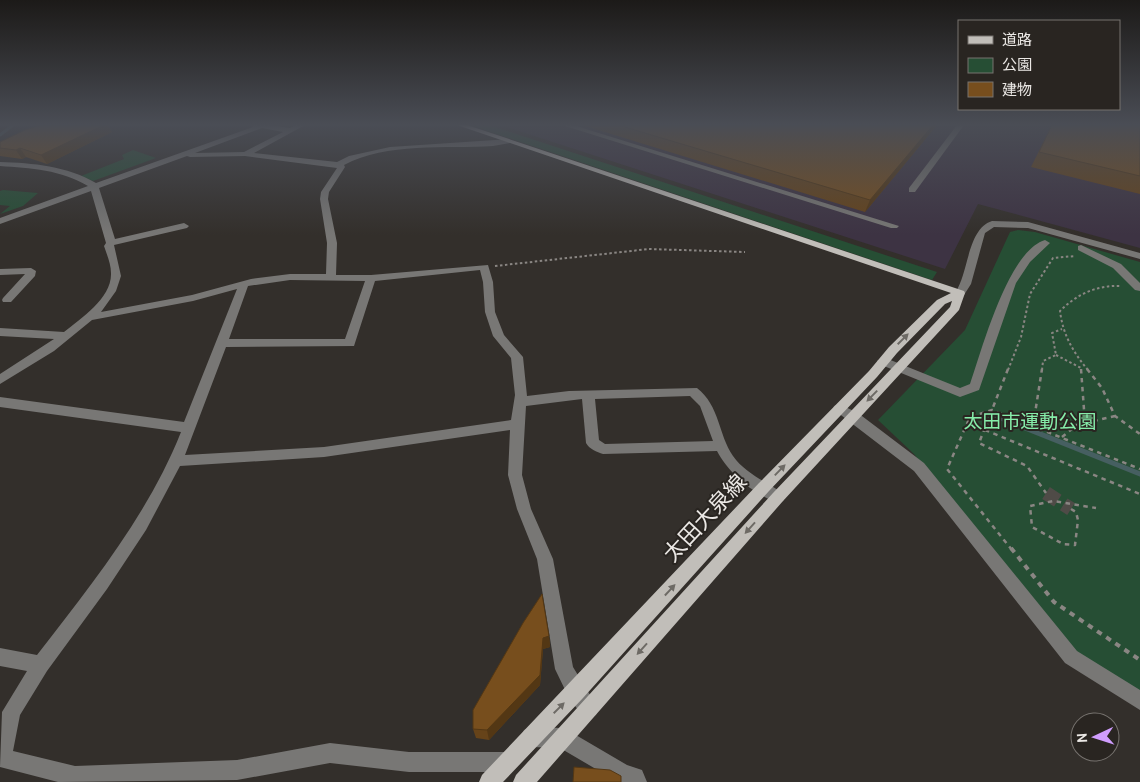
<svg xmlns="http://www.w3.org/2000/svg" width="1140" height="782" font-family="Cabin,'Noto Sans JP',sans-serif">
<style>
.industrial{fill:#3d3343}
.green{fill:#264e34}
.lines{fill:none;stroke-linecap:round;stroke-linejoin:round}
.stream-far1{stroke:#465f61;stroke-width:3}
.stream{stroke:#465f61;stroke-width:5}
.minor-tunnel{stroke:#4f4b47;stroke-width:14;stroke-dasharray:14 7;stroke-linecap:butt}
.path-far2{stroke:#8a8683;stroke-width:2;stroke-dasharray:2.5 2.5;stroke-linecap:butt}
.path-far1{stroke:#8a8683;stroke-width:2.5;stroke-dasharray:4.5 4.5;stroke-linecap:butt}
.path{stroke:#8a8683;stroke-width:4;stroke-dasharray:5.5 5.5;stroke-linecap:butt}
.minor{fill:#787775;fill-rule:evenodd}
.major{fill:#c1beb9;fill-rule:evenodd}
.wall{fill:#664319}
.shaded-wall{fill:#533714}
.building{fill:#774e1d;stroke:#533714}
.oneway{fill:#6d6a65}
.labels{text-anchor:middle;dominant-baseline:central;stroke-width:4;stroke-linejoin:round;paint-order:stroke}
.park-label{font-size:19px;fill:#86edaa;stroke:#292521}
.near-street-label{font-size:22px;fill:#ebe8e5;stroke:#292521}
</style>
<rect width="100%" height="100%" fill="#332f2b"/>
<!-- industrial -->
<polygon class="industrial" points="500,125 1140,125 1140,248 978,204 945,269"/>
<!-- green -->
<g class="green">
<polygon points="470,125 489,125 937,272 932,280"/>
<polygon points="133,150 156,158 93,181 81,176 124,159 122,155"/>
<polygon points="3,190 38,193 23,206 0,214 10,206 0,205 0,191"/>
<polygon points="1018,230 1035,232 1140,262 1140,692 1073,653 914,454 878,420 965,330 1010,232"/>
</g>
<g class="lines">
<!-- stream-far1 -->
<polyline class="stream-far1" points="0,135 13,125"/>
<!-- stream -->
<polyline class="stream" points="998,417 1140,474"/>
<!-- minor-tunnel -->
<polyline class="minor-tunnel" points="1046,493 1071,509"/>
<!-- path-far2 -->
<g class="path-far2">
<polyline points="495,266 649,249 745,252"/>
<polyline points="1056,355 1081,368 1081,370"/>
<polyline points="1008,370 1021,337 1030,294 1053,258 1075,256"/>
<polyline points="1042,370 1043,361 1056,355 1052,333 1062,329"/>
<path d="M1088 370C1073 352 1063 335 1060 311 1077 294 1097 285 1121 286"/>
</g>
<!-- path-far1 -->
<g class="path-far1">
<polyline points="1008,369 979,443 1027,466 1046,493"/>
<polyline points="1081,369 1085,423"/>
<polyline points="1087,369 1102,388 1115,416 1140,434"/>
<polyline points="1033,426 1042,369"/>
<polyline points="985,430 1140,494"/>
<polyline points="1062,437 1077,425 1115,416"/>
<polyline points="1071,509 1076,512 1078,520 1075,545 1063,544 1032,527 1030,506 1053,501 1096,508"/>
<polyline points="1012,550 947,469 970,417 992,410 1140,469"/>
</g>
<!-- path -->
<polyline class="path" points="1011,548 1054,602 1140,660"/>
<!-- minor -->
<g class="minor">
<path d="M252 125H269L290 128 296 125H305L254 153 337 162 349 156 390 147 510 139V143L493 146C445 149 387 142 344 165L345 167 329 192 328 199 337 243 336 275H371L488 265 493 282 495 312 504 335 523 357 527 396 569 391 697 388C720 406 718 434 733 456 745 473 766 482 783 493L785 497 783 501 778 503C755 495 728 473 717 451L603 454C597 452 589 449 586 443L582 399 526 406 522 475 531 509 553 559 573 667 598 708 596 715 589 717 582 715 569 698 555 669 537 559 517 509 508 475 510 430 324 457 180 466 146 530 107 589 47 671 20 715 13 751 75 766 237 760 330 743 409 752H507L514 755 517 762 514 769 507 772H409L330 763 237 780 58 782 0 767 2 712 27 671 0 666V648L37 655C91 585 148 515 181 432L0 407V397L184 422 237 289 193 301 92 320 54 351 0 384V374L54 339 0 336V328L64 332C81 318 112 298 111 273 111 264 107 255 104 246L106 243 91 191 0 224V218L88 186C62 170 30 168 0 166V162C33 163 67 166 96 183L253 127ZM262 128 283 132 244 152 195 153ZM187 156 190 157 245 156 337 168 321 192 320 199 327 243 326 274H290L251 279 192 295 101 312 116 291 121 276 114 245 187 228 189 226 184 223 115 239 99 188ZM480 270 483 282 485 312 493 336 511 358 515 395 511 420 324 447 185 455 226 347 354 346 375 281ZM290 280 365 281 345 339H229L248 286ZM690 396 700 406 713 441 605 444 599 440 595 399Z"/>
<polygon points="562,125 573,125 899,226 897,228 891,228"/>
<polygon points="957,125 964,125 915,192 909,192 909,188"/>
<path d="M992 221 1028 222 1140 253V259L1028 228 994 227 985 233 971 284 964 295H956L955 293C969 273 967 229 992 221Z"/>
<path d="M1045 240 1050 243 1030 262 1016 283 979 390 960 397 879 364 877 361 883 357 960 388 970 384C982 350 1008 251 1045 240Z"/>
<polygon points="1081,245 1121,264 1140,283 1140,291 1135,290 1113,268 1078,250 1078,246"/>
<polygon points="31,268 36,271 35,276 11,302 3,302 2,300 3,298 25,274 0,275 0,269"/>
<polygon points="839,404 858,413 924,463 1077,651 1140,690 1140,710 1065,663 914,471 833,409 834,406"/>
<polygon points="531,727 562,728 569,731 627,765 642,770 647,782 618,782 560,748 531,747 524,744 521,737 524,730"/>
</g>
<!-- major -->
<polygon class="major" points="457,125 467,125 964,291 965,293 959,310 783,501 537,782 513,782 516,775 773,493 950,307 952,301 945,304 897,353 877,377 769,491 583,698 503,782 479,782 482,775 759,483 869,371 889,347 937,300 951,293"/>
</g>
<!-- wall -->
<g class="wall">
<polygon points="582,125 937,125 865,212"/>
<polygon points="1052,125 1140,125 1140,194 1031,167"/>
<polygon points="112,132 47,164 26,157 22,159 0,156 0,142"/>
<polygon points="549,636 550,647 543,649 540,685 489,740 476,738 473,729"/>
</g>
<!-- shaded-wall -->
<g class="shaded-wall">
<polygon points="94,125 108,125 112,132 47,164 41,155"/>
<polygon points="933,125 937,125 865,212 870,200"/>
<polygon points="20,148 26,157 22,159 16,150"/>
<polygon points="549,636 550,647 543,649 540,685 489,740 487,730 543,638"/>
</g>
<!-- building -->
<g class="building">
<polygon points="41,125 104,125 41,155 20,148 16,150 0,148 0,142 25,130"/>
<polygon points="618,125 933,125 870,200"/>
<polygon points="1052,125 1140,125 1140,176 1039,152"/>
<polygon points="542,594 549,636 543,638 540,675 487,730 473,729 473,710 523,623"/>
<polygon points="574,767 610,770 621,776 621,782 573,782"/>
</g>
<!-- one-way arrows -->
<defs><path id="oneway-solid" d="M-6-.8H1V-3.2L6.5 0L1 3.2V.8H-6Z" transform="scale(1.25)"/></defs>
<g class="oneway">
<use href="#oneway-solid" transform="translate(903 339) rotate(-45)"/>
<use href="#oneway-solid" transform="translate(872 396) rotate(134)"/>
<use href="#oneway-solid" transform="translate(780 470) rotate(-46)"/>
<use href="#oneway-solid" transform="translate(750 528) rotate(132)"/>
<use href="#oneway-solid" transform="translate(670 590) rotate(-47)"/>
<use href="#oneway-solid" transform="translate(642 649) rotate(132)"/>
<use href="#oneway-solid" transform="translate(559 708) rotate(-45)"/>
</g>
<!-- sky -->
<linearGradient id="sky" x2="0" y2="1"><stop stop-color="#1c1a18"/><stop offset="0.53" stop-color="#4a4d55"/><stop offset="1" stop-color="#4a4d55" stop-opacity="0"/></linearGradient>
<rect width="1140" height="235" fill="url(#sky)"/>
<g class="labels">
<!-- park labels -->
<g class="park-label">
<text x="1030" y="421">太田市運動公園</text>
</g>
<!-- near-street labels -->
<g class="near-street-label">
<text transform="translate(705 518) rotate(-47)">太田大泉線</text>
</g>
</g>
<!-- legend -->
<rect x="958" y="20" width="162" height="90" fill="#292521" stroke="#77736f"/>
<rect x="968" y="36" width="25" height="8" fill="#c1beb9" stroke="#77736f"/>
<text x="1002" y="45" font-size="15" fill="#ebe8e5">道路</text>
<rect x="968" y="58" width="25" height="15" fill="#264e34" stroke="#77736f"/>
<text x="1002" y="70" font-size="15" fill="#ebe8e5">公園</text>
<rect x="968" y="82" width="25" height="15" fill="#774e1d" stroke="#77736f"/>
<text x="1002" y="95" font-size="15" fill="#ebe8e5">建物</text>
<!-- north arrow -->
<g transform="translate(1095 737) rotate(266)"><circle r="24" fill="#292521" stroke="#77736f"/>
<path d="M0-4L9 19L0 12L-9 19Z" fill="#d09dfe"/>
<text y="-8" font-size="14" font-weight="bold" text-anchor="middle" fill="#ebe8e5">N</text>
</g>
</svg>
